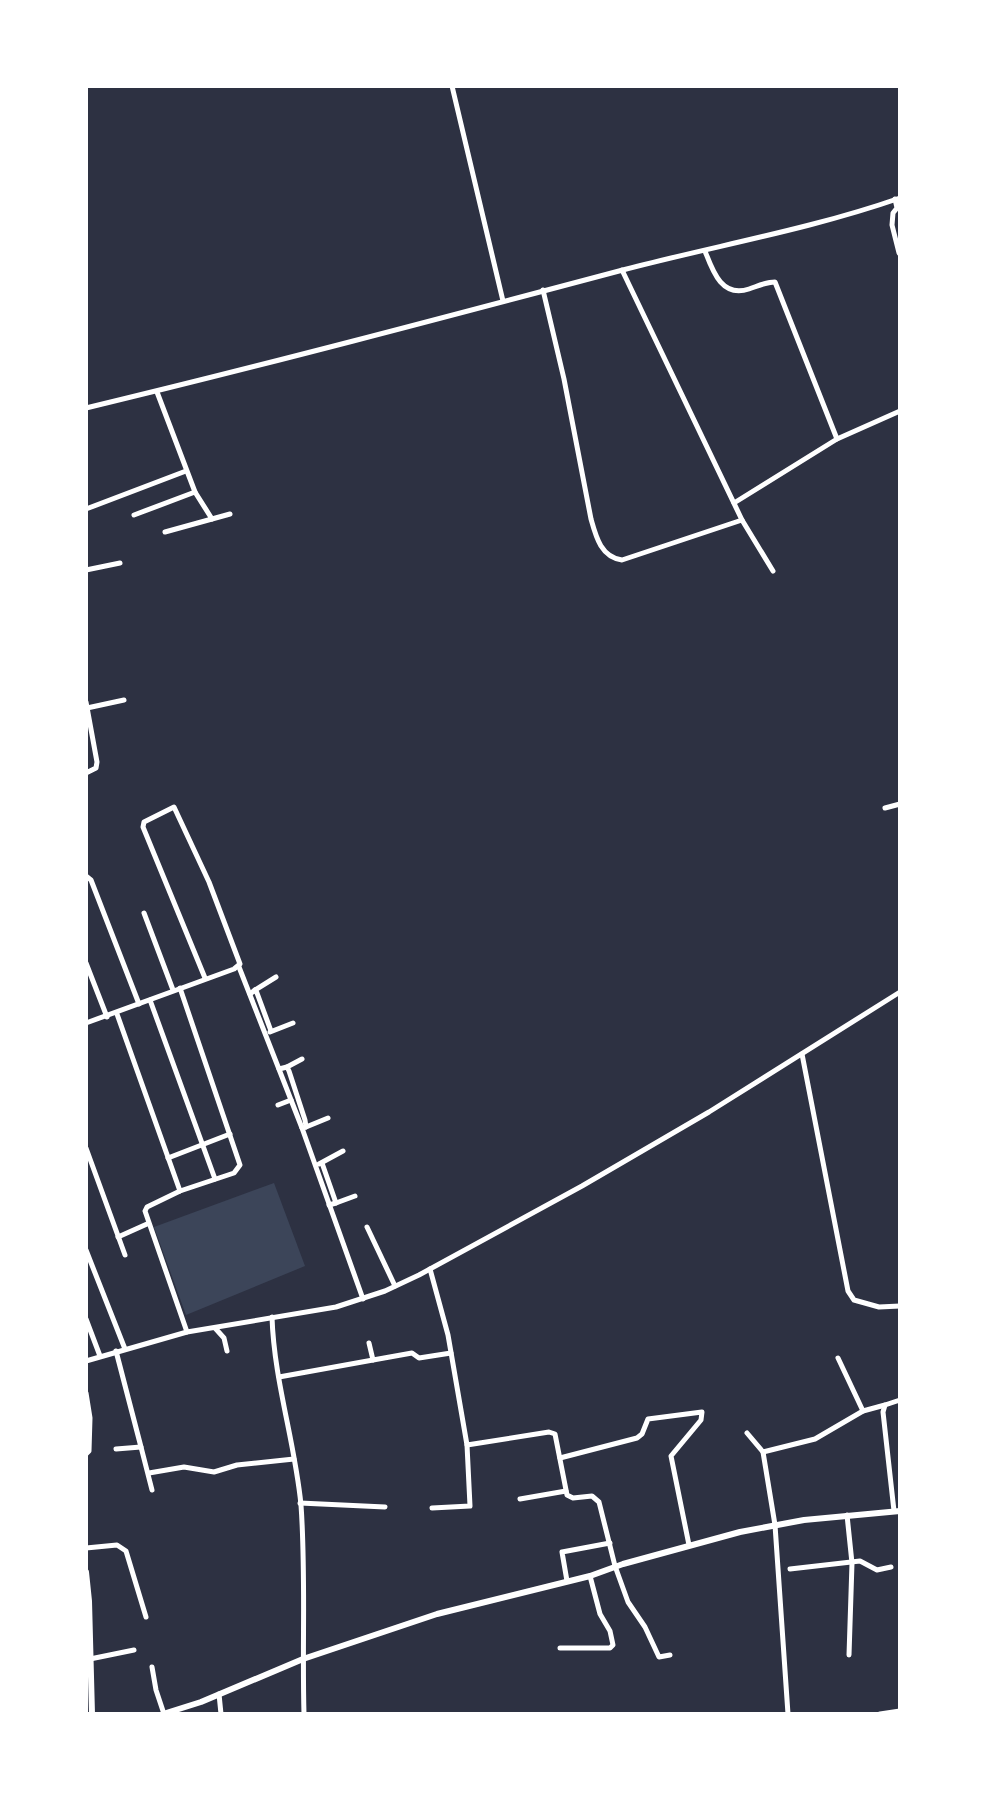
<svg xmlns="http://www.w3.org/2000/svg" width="986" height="1800" font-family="'Noto Sans',sans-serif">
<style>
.green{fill:#3c4559}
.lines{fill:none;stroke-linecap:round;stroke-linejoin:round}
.minor{stroke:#fff;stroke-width:5}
.tertiary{stroke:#fff;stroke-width:6}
</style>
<rect width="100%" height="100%" fill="#2d3142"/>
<!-- green -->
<polygon class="green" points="274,1183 305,1266 186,1315 154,1227"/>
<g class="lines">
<!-- minor -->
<g class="minor">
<polyline points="452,86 503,301"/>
<polyline points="895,199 897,208 893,213 892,225 899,253"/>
<path d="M705 251C713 272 722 298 749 289 758 286 766 282 775 282L837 439"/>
<polyline points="622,270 742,520 773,571"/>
<path d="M543 290 564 379 591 519C596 537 601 557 622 560L742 520"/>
<path d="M86 408C265 365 442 318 619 271 713 246 808 230 900 198"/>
<polyline points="734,503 837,439 900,411"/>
<polyline points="86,509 186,471"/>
<polyline points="134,515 195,492 157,392"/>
<polyline points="212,519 230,514"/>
<polyline points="165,532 212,519 195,492"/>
<polyline points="86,570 120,563"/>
<polyline points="86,702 97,762 96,768 86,773"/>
<polyline points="87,708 124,700"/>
<polyline points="885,808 900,804"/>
<polyline points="86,876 91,880 139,1004"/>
<polyline points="144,913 173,990"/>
<polyline points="86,963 107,1017"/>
<polyline points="239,967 302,1128 363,1299"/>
<polyline points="180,988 240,1165 234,1173 180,1191 147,1207 145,1211 187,1332"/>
<polyline points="255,990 276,977"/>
<polyline points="250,994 255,990 257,993 271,1031"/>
<polyline points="150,1000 215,1179"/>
<polyline points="117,1014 180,1191"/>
<polyline points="86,1023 234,969 240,964 209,882 174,807 144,822 143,827 205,978"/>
<polyline points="270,1032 293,1023"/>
<polyline points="802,1054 848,1291 854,1300 879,1307 900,1306"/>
<polyline points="287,1067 302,1059"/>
<polyline points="279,1069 287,1067 289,1071 305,1120 306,1127 302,1128"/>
<polyline points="278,1105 291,1100"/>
<polyline points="306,1127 328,1118"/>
<polyline points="86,1148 125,1255"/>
<polyline points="168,1158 230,1134"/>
<polyline points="322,1163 336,1203 329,1205"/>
<polyline points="319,1164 343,1151"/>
<polyline points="336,1203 355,1196"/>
<polyline points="367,1227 395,1286"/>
<polyline points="118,1237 147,1224"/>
<polyline points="86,1250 125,1349"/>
<polyline points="430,1269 448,1335 467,1445 549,1432 555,1434 567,1495 573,1498 592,1496 599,1502 615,1566 628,1602 645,1627 659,1657 670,1655"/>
<path d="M272 1317C274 1381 295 1442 301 1505 306 1575 302 1644 304 1714"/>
<polyline points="86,1319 100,1356"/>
<polyline points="215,1328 224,1338 227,1351"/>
<polyline points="369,1343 373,1360 412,1353 419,1358 451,1353"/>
<polyline points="838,1358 863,1411"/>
<polyline points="86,1361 187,1332 336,1307 385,1291 419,1275 582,1186 709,1112 900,992"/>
<polyline points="279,1377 373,1360"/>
<polyline points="86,1393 90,1418 89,1451 86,1454"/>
<polyline points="747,1433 763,1452 815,1439 863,1411 885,1405"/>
<polyline points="141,1447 152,1490"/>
<polyline points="116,1449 141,1447 116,1351"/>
<polyline points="763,1452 775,1525 788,1714"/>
<polyline points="560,1458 637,1438 642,1434 648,1419 702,1412 701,1420 671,1456 689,1545"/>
<polyline points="149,1473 184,1467 214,1472 237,1465 294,1459"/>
<polyline points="520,1499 566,1491"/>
<polyline points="300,1503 385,1507"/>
<polyline points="432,1508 470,1506 467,1445"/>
<polyline points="894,1511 883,1412 885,1405 900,1400"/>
<polyline points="847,1515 852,1563 849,1655"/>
<polyline points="86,1548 117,1545 126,1551 146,1617"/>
<polyline points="790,1569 860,1561 877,1570 891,1567"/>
<polyline points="567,1581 562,1552 610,1543"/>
<polyline points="560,1648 610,1648 613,1645 610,1631 600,1614 590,1576"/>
<polyline points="90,1659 134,1650"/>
<polyline points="152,1667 156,1690 164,1714"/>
<polyline points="219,1694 221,1714"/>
<polyline points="880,1714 900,1711"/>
</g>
<!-- tertiary -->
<g class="tertiary">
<polyline points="86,1572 89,1601 92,1714"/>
<polyline points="163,1714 201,1702 303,1659 437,1614 590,1576 623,1564 740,1532 804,1520 900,1511"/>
</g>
</g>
<!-- border -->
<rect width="986" height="1800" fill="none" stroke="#ffffff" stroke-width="176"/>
</svg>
